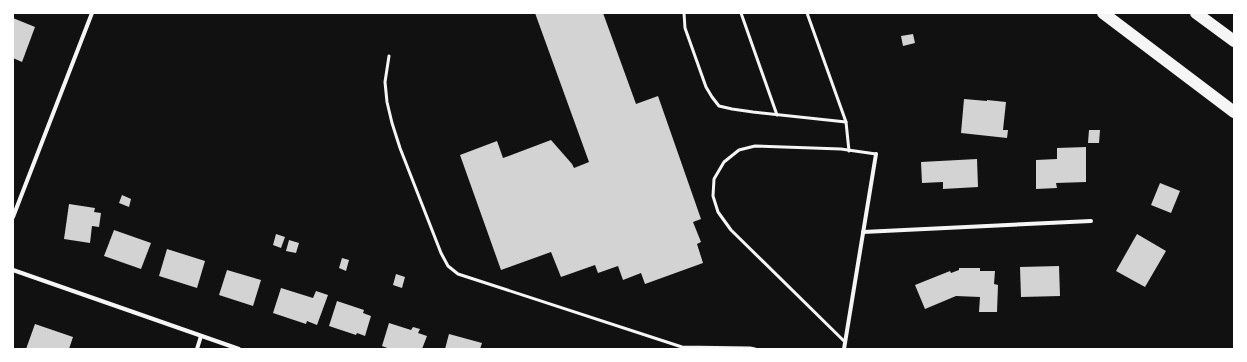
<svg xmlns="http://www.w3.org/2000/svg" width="1247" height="362" font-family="'Times New Roman',serif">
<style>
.building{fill:#d3d3d3}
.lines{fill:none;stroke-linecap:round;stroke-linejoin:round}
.service{stroke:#f5f5f5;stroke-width:3}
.minor{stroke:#f5f5f5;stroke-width:4}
.motorway{stroke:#f5f5f5;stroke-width:12}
</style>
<rect width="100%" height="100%" fill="#111"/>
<!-- building -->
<g class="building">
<polygon points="535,13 603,13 636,104 658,96 701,219 693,222 701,242 697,244 703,263 645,284 641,273 623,280 618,266 598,273 595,265 561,277 551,252 501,270 460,155 497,141 503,158 551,140 572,164 574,168 589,162"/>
<polygon points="13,18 35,27 22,62 13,58"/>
<polygon points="913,34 915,43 903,46 901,36"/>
<polygon points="964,99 987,101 987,100 1006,102 1003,130 1008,130 1007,138 961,133"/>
<polygon points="1089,130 1100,130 1099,143 1088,143"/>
<polygon points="1086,147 1086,182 1056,183 1057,188 1036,189 1036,160 1057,159 1057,148"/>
<polygon points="977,159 978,187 943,189 943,182 922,183 921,162"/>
<polygon points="1160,183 1180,191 1171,213 1151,205"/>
<polygon points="122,195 131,199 129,207 119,203"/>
<polygon points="69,204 95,208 94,212 101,213 99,227 92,226 90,243 64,239"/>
<polygon points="114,230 151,243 141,269 104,256"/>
<polygon points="276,234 285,237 281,248 273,245"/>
<polygon points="1137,234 1166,251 1145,287 1116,271"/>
<polygon points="289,240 299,243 296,253 286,251"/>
<polygon points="167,249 205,261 197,288 159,276"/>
<polygon points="342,258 349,260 346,271 339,268"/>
<polygon points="1059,266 1060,296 1021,297 1020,267"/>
<polygon points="959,268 980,268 980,271 995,271 994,284 998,285 997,312 979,312 980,297 956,296 925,309 915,285 950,271 951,273 959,270"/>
<polygon points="227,270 261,280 253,306 219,295"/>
<polygon points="396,274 405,277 402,288 393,285"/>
<polygon points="281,288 313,298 316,291 328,295 317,325 307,321 306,324 273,313"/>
<polygon points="337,301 364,310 363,313 371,316 365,336 357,333 356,335 329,326"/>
<polygon points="389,323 411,330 413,327 420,329 418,333 427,336 422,349 390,349 382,346"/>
<polygon points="35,324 73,337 69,349 26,349"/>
<polygon points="449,334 482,343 480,349 445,349"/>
</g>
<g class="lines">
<!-- service -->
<g class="service">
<polyline points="684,13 685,28 706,87 712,97 719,106 732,109 753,112 846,122"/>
<polyline points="741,13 777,115"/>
<polyline points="807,13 846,122 849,151"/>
<polyline points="389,56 385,82 387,102 392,123 400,148 441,253 448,266 458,274 682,347 750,348 755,349"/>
<polyline points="845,342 731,230 718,212 713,196 714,179 724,162 739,150 755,146 841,149 876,154"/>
</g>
<!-- minor -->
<g class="minor">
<polyline points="13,217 92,13"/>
<polyline points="863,232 1091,221"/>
<polyline points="13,270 239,349"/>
<polyline points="197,349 201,336"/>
<polyline points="844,349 876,154"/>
</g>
<!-- motorway -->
<g class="motorway">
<polyline points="1103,13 1234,112"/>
<polyline points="1196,13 1234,41"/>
</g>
</g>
<!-- border -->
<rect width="1247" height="362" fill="none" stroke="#ffffff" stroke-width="28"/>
</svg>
